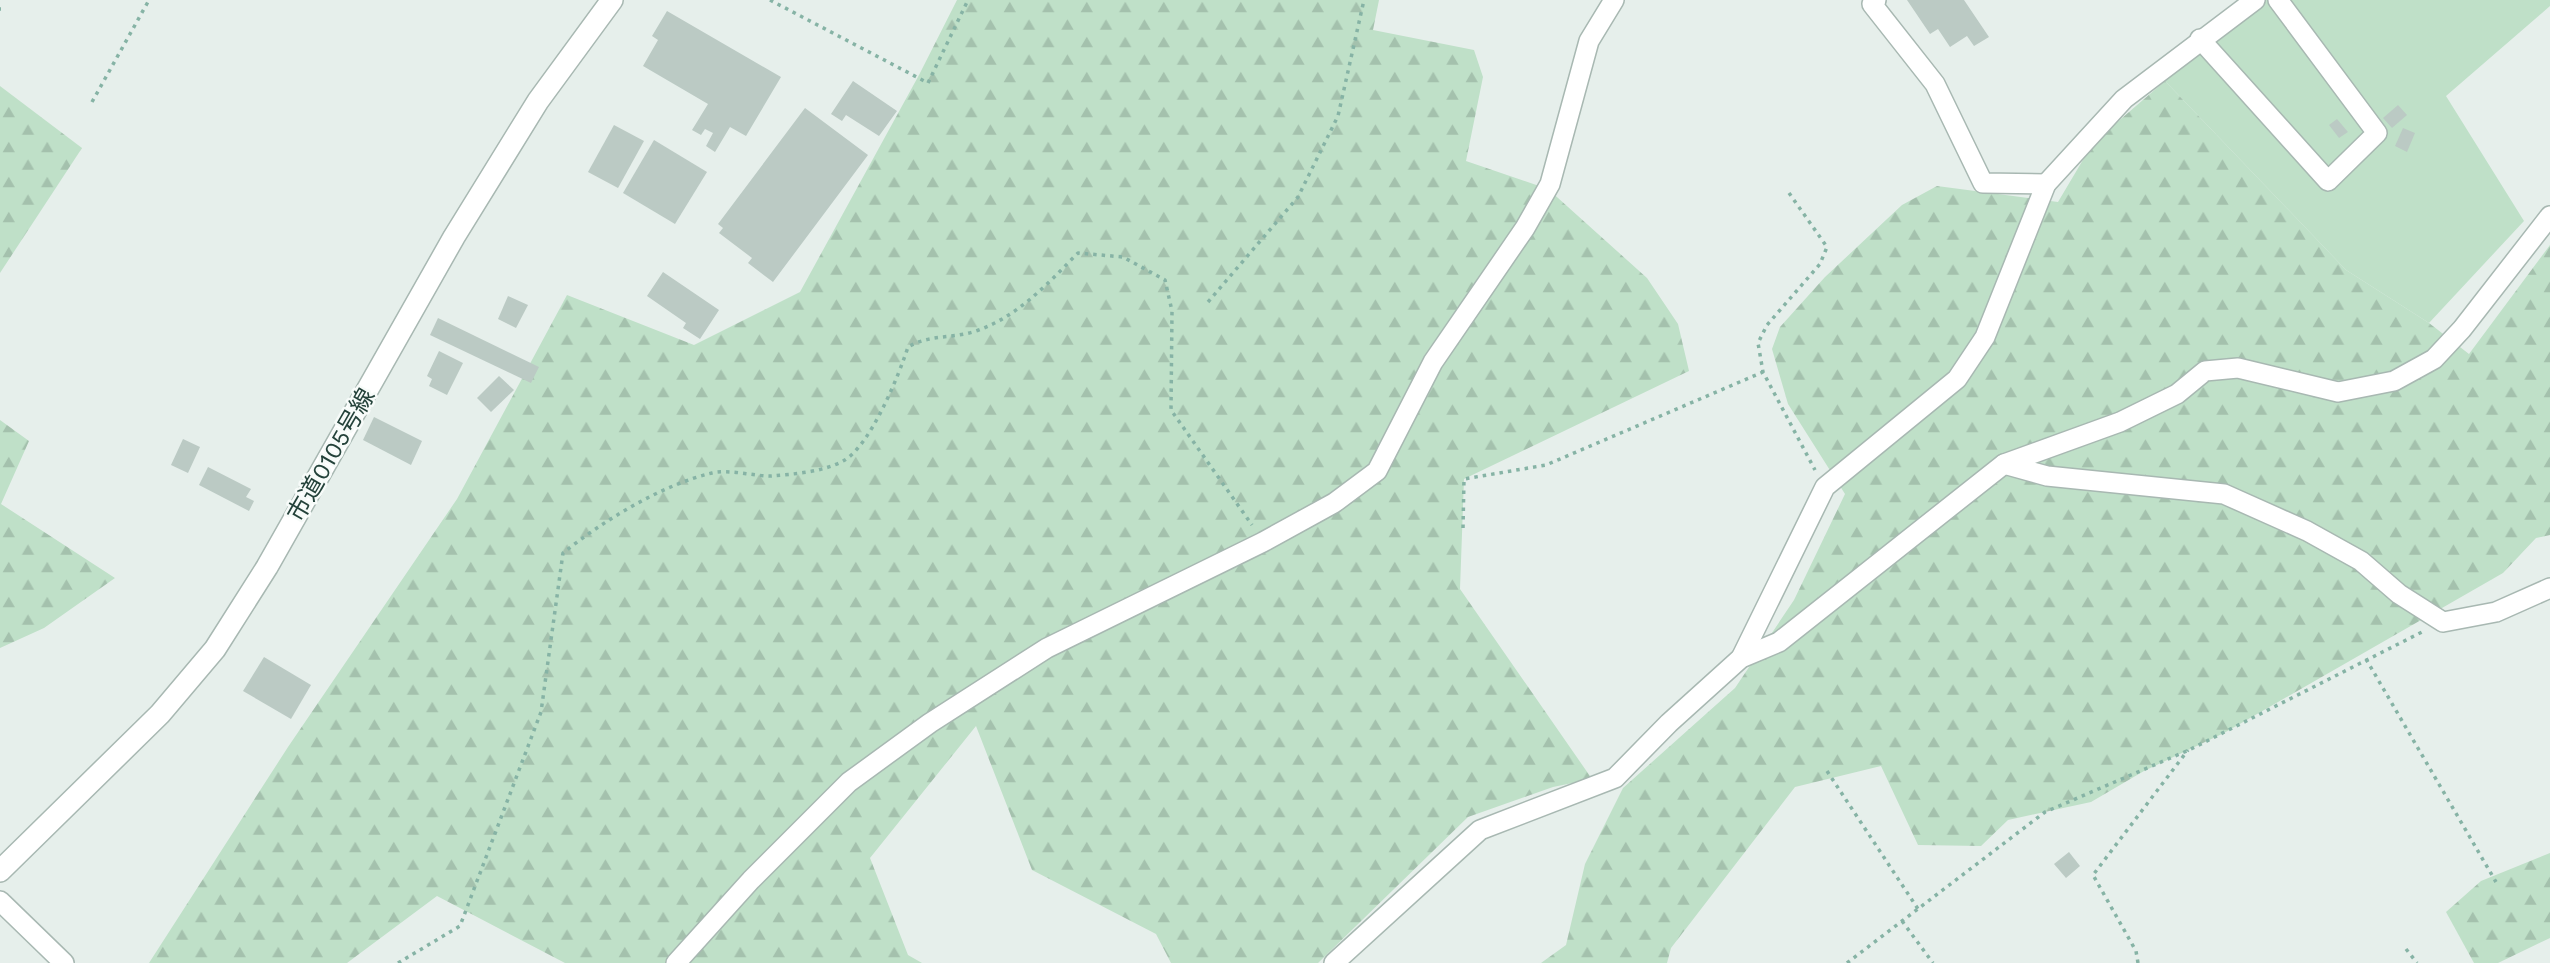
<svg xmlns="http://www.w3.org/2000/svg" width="2550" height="963" font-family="'Work Sans','Noto Sans JP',sans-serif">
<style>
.grass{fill:#bfe0c8}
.forest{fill:url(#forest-firs)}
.building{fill:#bbcac4}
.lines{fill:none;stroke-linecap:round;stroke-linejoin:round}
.minor-casing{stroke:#a8b8b2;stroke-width:22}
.tertiary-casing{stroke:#a8b8b2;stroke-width:24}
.path{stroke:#86b3a5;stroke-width:3.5;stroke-dasharray:3.5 5;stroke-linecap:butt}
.minor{stroke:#fff;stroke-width:19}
.tertiary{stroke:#fff;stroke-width:21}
.labels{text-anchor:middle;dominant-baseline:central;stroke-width:5;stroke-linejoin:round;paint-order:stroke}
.street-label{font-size:24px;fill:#24423a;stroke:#f7fbf9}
</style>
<defs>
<pattern id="forest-firs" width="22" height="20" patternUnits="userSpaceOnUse" patternTransform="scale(1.75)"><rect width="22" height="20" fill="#bfe0c8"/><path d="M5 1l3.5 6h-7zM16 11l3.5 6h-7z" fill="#a4c1ad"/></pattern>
</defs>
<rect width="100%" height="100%" fill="#e6efeb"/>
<!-- grass -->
<polygon class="grass" points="2258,0 2550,0 2550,6 2446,96 2524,221 2429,323 2346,270 2165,81"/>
<!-- forest -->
<g class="forest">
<polygon points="957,0 1379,0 1373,30 1474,50 1483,77 1466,161 1548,189 1647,278 1678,324 1689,371 1464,479 1460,589 1592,779 1553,787 1468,817 1318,963 1171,963 1156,934 1032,870 976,726 870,858 908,955 922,963 565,963 437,896 347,963 149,963 288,747 457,499 567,295 694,345 800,292 919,75"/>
<polygon points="2165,81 2346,270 2429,323 2469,354 2550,245 2550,535 2536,538 2503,573 2224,733 2144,771 2091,802 2008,820 1981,846 1918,845 1881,766 1795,787 1671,948 1667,963 1541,963 1566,945 1585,864 1623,788 1735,688 1794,600 1845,494 1788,404 1772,349 1780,327 1825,277 1902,205 1937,186 2058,202 2093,143"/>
<polygon points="0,86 82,148 0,273"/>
<polygon points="0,420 29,441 1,504 115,578 44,628 0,648"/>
<polygon points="2550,853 2550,938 2498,963 2474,963 2446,912 2481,881"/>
</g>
<!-- building -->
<g class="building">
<polygon points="1907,0 1964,0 1989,37 1974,46 1967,36 1950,47 1938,29 1930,34"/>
<polygon points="667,11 781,77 746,136 730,127 715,152 706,146 713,133 705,129 701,135 692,130 708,104 643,66 658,40 652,36"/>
<polygon points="853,81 897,111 879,136 846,115 842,121 831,114"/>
<polygon points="2398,105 2407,115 2392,128 2383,118"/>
<polygon points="805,108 868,155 773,282 748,263 752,258 719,233 723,228 718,224"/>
<polygon points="2337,119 2348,132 2339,138 2329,125"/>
<polygon points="614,125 644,141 618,188 588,172"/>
<polygon points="2403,128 2415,133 2407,152 2395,146"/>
<polygon points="654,140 707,172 675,224 623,193"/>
<polygon points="663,272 719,310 700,339 683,328 686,323 647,296"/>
<polygon points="508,296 528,305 516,328 498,319"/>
<polygon points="438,318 539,367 531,383 430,335"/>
<polygon points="439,351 463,363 447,395 429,386 432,379 427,376"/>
<polygon points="499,376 514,390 491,412 477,398"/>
<polygon points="374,417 422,441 411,465 363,440"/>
<polygon points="183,439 200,447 188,473 171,465"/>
<polygon points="208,467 251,489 246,497 254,501 249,511 199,485"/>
<polygon points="264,657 311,685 291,719 243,691"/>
<polygon points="2069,852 2080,866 2066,878 2054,864"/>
</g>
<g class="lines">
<defs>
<g id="minor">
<polyline points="1876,0 1872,4 1935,84 1983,183 2046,184"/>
<polyline points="2200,39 2328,181 2377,133 2278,0"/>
<polyline points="2004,464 2120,422 2177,394 2205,371 2238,368 2338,392 2394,381 2434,359 2462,329 2550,216"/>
<polyline points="1741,658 1825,487 1957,379 1985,337 2046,184 2124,99 2255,0"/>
<polyline points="0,901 64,963"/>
<polyline points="676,963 751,880 849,782 930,723 1047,648 1263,542 1334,503 1377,471 1433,362 1525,228 1550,184 1589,41 1614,0"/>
<polyline points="1334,963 1480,830 1615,778 1669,723 1741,658 1779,642 2004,464 2047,476 2224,494 2307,531 2361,561 2399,594 2443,622 2496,612 2550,588"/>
</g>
<polyline id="tertiary" points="0,871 160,714 215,649 267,567 454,237 538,101 612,0"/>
</defs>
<!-- minor casing -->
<use href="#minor" class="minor-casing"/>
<!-- tertiary casing -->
<use href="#tertiary" class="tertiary-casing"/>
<!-- path -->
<g class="path">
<polyline points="770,0 928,83 968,0"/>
<polyline points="0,9 1,9"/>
<polyline points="92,102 149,0"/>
<polyline points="1789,193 1827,247 1820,264 1767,325 1758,343 1763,372 1815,470"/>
<polyline points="1208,302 1298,197 1338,116 1364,0"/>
<polyline points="1463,528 1464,479 1546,465 1763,372"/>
<polyline points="2366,659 2496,882"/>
<polyline points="1827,771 1918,909"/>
<polyline points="1902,921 1933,963"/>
<polyline points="2406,949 2417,963"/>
<path d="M398 963 460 926 541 712 563 553C603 521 661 485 712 473 730 469 752 476 771 476 794 474 823 472 843 461 870 447 899 375 908 347 930 334 952 339 976 331 1019 316 1047 284 1078 253L1123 257 1165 280 1172 311 1171 410 1252 525"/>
<polyline points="1847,963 2045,812 2189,750 2422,632"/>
<polyline points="2138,963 2136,951 2093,875 2188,750"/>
</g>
<!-- minor -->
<use href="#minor" class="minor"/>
<!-- tertiary -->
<use href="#tertiary" class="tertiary"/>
</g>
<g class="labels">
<!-- street labels -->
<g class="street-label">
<text transform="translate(331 455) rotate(-60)">市道0105号線</text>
</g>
</g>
</svg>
